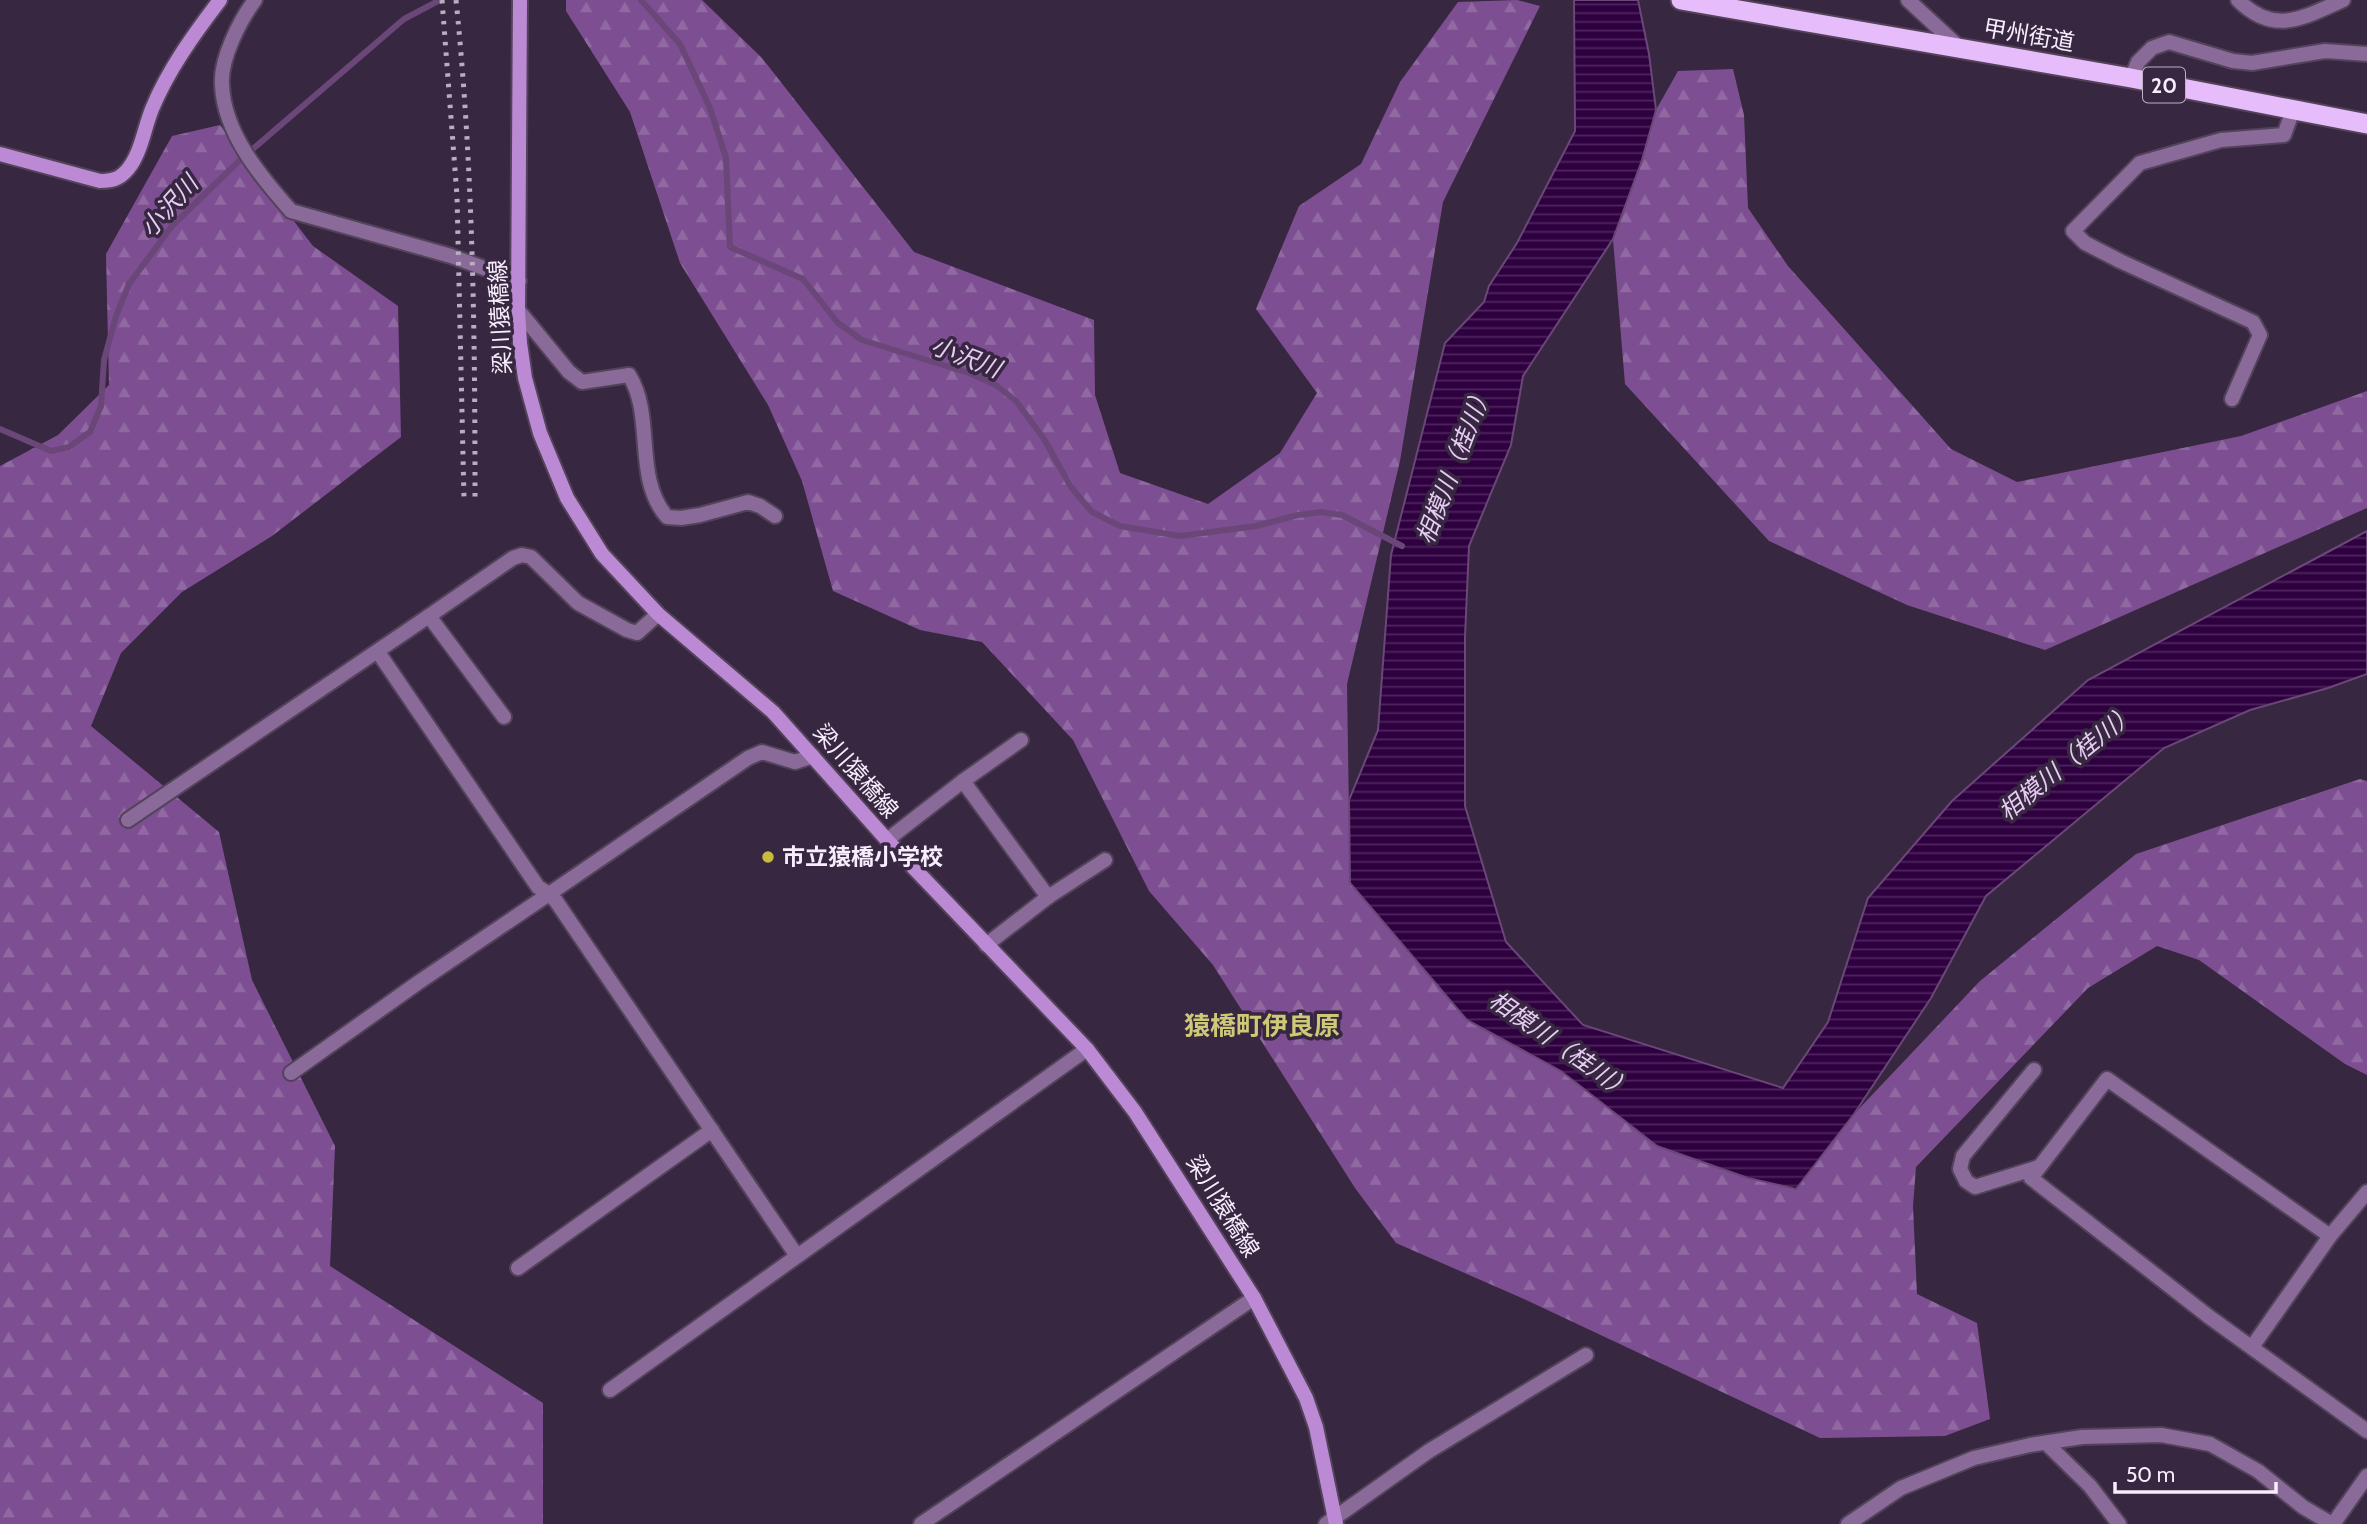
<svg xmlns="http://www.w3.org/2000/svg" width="2367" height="1524" font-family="Cabin,'Noto Sans JP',sans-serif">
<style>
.forest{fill:url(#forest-firs)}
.water{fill:url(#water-rules);stroke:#6a4778;stroke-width:2}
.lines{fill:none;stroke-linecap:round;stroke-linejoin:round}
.stream{stroke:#6a4778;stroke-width:6}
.minor-casing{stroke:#53435a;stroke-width:18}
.tertiary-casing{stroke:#53435a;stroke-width:18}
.secondary-casing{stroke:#53435a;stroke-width:18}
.trunk-casing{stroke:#53435a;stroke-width:23}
.minor{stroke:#896a98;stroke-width:14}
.tertiary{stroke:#896a98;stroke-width:14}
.secondary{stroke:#bc8ad4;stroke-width:14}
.trunk{stroke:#e6bcfa;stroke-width:19}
.rail{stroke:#b9adc0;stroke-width:5;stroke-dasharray:3.5 7;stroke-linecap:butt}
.poi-dot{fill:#c7bb3c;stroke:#382740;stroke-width:2.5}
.labels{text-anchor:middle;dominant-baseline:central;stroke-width:7;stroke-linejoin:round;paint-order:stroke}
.shield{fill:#382740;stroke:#beb2c4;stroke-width:2}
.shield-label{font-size:21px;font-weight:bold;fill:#f7edfd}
.street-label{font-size:23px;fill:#f7edfd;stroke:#382740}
.poi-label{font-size:23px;font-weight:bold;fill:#f7edfd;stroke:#382740;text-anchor:start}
.water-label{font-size:24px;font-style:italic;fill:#e6cdf3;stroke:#382740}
.quarter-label{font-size:26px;font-weight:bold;fill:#cec879;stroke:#382740}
</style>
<defs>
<pattern id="forest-firs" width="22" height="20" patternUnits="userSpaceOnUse" patternTransform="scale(1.75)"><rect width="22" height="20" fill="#7d4f92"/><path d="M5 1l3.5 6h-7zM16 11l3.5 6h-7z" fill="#9069a2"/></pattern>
<pattern id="water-rules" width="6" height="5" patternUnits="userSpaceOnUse" patternTransform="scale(1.75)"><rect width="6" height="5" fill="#2e003f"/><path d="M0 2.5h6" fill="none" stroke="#4d265c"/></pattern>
</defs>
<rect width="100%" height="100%" fill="#382740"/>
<!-- forest -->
<g class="forest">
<polygon points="566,0 702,0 762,58 914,252 1094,320 1095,395 1120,473 1208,504 1280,453 1317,393 1256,309 1299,206 1361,164 1400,82 1458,2 1517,0 1540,6 1443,202 1400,461 1347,684 1350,883 1467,1020 1561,1071 1657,1146 1796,1189 1854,1114 1980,981 2136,854 2360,779 2367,781 2367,1075 2345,1064 2199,960 2157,946 2088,988 1916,1167 1913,1206 1917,1294 1977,1323 1990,1419 1945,1436 1820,1438 1524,1299 1396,1243 1355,1188 1213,965 1149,891 1073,740 982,642 920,630 833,591 802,481 768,405 680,263 630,112 566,11"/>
<polygon points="1733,69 1744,115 1748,208 1788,266 1951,449 2017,482 2241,436 2367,391 2367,508 2045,650 1907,605 1769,541 1625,384 1613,239 1642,160 1656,110 1678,71"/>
<polygon points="220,125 313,246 398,306 401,437 272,536 182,592 121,653 91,726 219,832 252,980 335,1146 330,1266 543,1403 543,1524 0,1524 0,466 58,435 109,385 106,254 172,136"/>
</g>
<!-- water -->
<polygon class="water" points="1574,0 1638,0 1649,54 1656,110 1642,160 1613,239 1523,376 1511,445 1469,546 1465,637 1465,806 1506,942 1583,1025 1783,1088 1828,1022 1868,898 1952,801 2088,680 2367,531 2367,674 2328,688 2250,710 2164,748 1986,896 1931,998 1854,1114 1796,1189 1748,1178 1657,1146 1561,1071 1467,1020 1350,883 1349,800 1378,730 1391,555 1445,343 1484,302 1489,286 1517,243 1575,131"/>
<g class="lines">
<!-- stream -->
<g class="stream">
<polyline points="641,0 680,44 710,108 726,158 730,247 803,279 838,323 862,340 969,373 996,385 1016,401 1044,439 1071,487 1092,512 1120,526 1180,536 1256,526 1298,515 1321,512 1342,515 1402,546"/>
<polyline points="0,429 51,451 69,447 90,432 101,406 104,360 116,316 129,284 172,226 240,160 404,19 440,0"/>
</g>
<defs>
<g id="minor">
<path d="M255 0C240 20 220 59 222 85 224 133 260 176 291 211L451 256 519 281"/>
<path d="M2238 0C2274 36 2303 18 2343 0"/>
<polyline points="2131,78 2138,62 2152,48 2169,42 2233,61 2252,63 2325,51 2367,54"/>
<path d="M518 310 569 372 582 382 629 375C655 416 633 478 667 517L681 518 700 515 748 502 760 506 775 516"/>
<polyline points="2232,399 2260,335 2253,322 2120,261 2085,243 2073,231 2140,163 2221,140 2284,135 2293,110"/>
<polyline points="429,616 513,558 522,555 531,557 578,603 627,630 637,633 658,614"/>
<polyline points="963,781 1048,897"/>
<polyline points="128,820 429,616 504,717"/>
<polyline points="887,840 963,781 1021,740"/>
<polyline points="986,945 1048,897 1105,860"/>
<polyline points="2034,1070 1963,1156 1960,1169 1966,1181 1975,1187 2039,1167"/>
<polyline points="291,1073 419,982 549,894 538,887 378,652"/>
<polyline points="2367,1192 2330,1236 2107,1079 2031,1178 2208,1316 2367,1431"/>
<polyline points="797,1256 556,901 549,894 748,758 762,752 795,762 813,756"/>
<polyline points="518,1268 712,1130"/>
<polyline points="2252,1347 2330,1236"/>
<polyline points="610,1390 1087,1049"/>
<polyline points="2046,1443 2090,1486 2119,1524"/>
<polyline points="921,1524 1254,1298"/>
<polyline points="1326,1524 1429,1451 1586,1355"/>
<polyline points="1848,1524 1901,1488 1974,1458 2030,1445 2082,1437 2161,1435 2210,1444 2258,1471 2303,1507 2332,1524"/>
<polyline points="2333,1524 2367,1476"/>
</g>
<polyline id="tertiary" points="1908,0 1960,48"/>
<g id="secondary">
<polyline points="520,0 518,310 520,343 525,378 540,433 567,498 602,554 658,614 773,712 887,840 1087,1049 1135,1112 1254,1298 1306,1398 1316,1427 1336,1524"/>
<path d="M0 154 100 181C112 181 120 179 128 169 141 153 144 129 152 109 168 70 194 34 220 0"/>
</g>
<polyline id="trunk" points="1681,0 2131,78 2367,124"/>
</defs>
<!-- minor casing -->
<use href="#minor" class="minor-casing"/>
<!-- tertiary casing -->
<use href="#tertiary" class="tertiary-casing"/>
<!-- secondary casing -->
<use href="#secondary" class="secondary-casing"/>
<!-- trunk casing -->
<use href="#trunk" class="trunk-casing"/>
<!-- minor -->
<use href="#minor" class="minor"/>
<!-- tertiary -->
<use href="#tertiary" class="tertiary"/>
<!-- secondary -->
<use href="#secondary" class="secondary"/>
<!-- trunk -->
<use href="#trunk" class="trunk"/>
<!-- rail -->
<g class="rail">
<polyline points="442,0 457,196 464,499"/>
<path d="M456 0C473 165 475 332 475 498"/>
</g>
</g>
<!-- markers -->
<circle class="poi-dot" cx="768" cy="857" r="7"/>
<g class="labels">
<!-- shield labels -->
<rect class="shield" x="2143" y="67.5" width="42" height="35" rx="5"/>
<g class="shield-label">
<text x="2164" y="85">20</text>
</g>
<!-- street labels -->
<g class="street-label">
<text transform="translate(2029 35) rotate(10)">甲州街道</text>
<text transform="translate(500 317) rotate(-93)">梁川猿橋線</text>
<text transform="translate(856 771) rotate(49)">梁川猿橋線</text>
<text transform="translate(1223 1206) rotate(58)">梁川猿橋線</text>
</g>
<!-- poi labels -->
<g class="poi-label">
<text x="782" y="857">市立猿橋小学校</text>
</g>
<!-- water labels -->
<g class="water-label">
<text transform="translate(169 206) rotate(-48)">小沢川</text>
<text transform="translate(966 357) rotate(21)">小沢川</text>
<text transform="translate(1454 464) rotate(-69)">相模川（桂川）</text>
<text transform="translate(2067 762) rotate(-39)">相模川（桂川）</text>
<text transform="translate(1561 1045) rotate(35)">相模川（桂川）</text>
</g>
<!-- quarter labels -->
<g class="quarter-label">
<text x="1262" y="1026">猿橋町伊良原</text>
</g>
</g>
<!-- scale -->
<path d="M2115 1482v10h161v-10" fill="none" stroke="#f7edfd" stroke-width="3.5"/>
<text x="2126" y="1482" font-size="21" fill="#f7edfd" stroke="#382740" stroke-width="5" paint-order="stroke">50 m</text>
</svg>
